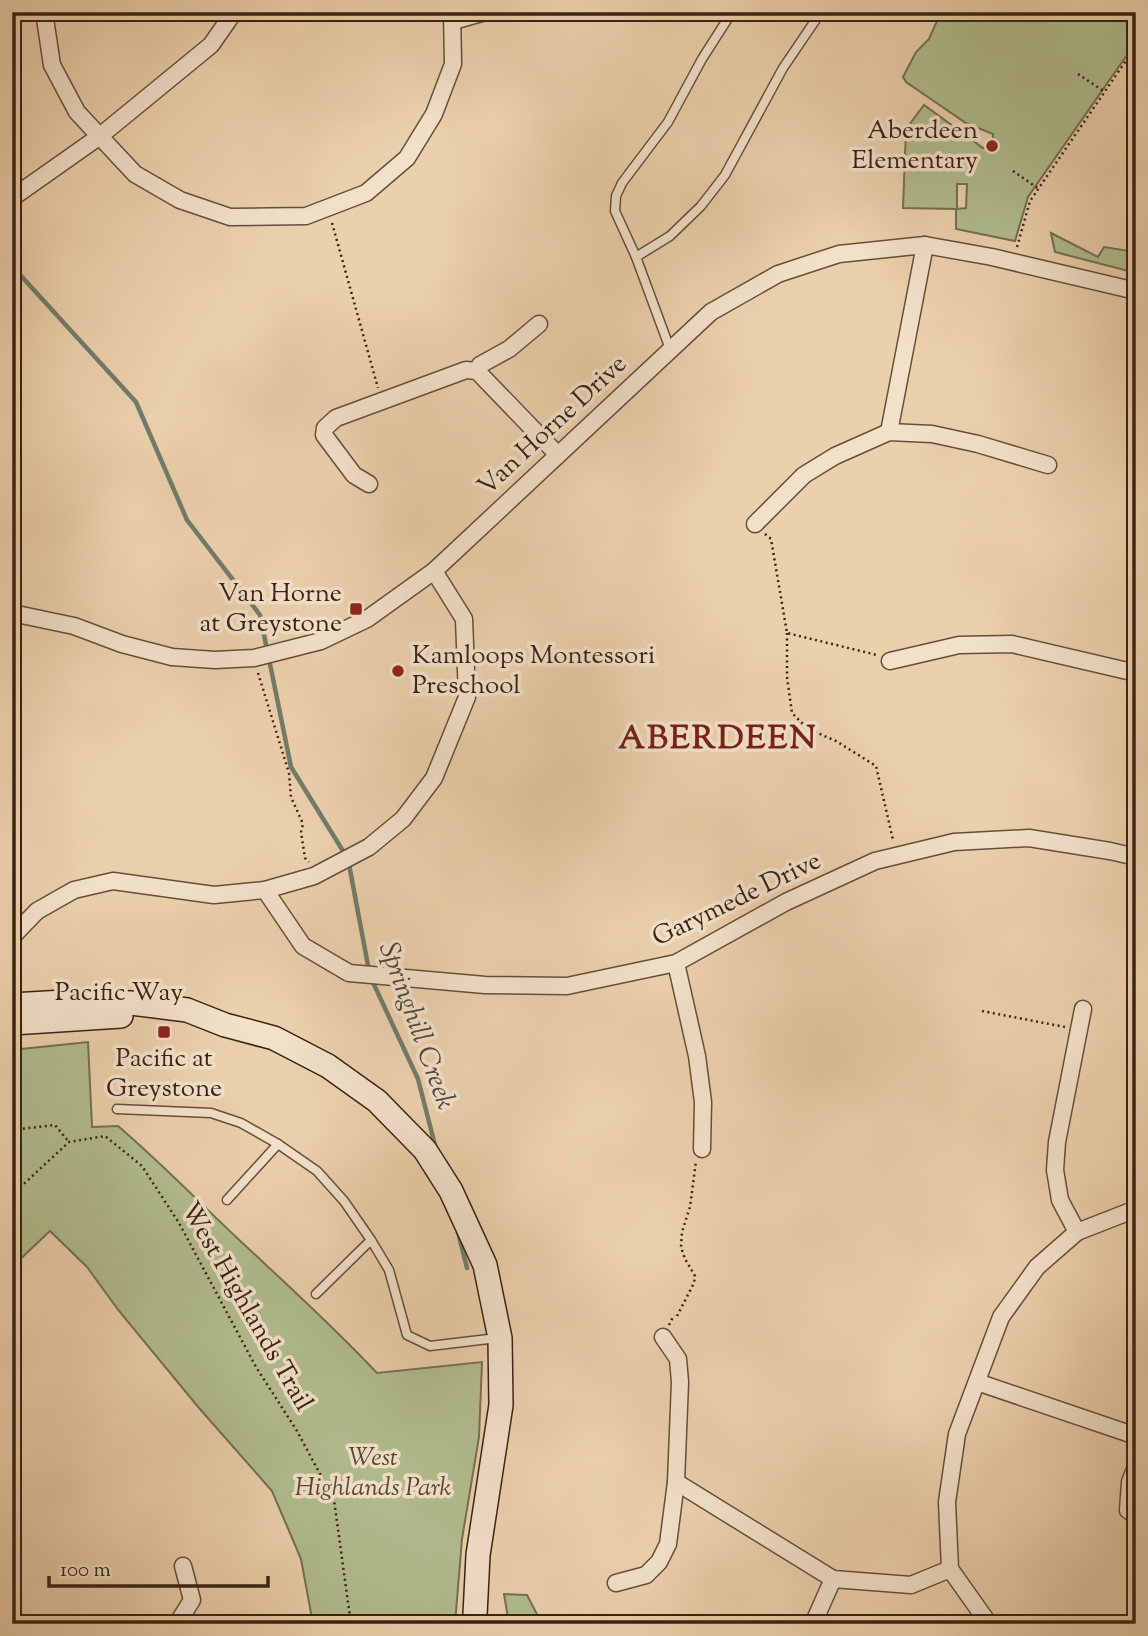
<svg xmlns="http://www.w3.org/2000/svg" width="1148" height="1636" font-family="'Sorts Mill Goudy',serif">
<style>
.green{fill:#b1bc8e;stroke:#756f52;stroke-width:2;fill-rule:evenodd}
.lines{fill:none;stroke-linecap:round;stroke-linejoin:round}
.stream{stroke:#737b6b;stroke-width:4.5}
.service-casing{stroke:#664e3c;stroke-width:11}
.minor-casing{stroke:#664e3c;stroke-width:19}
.secondary-casing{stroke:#392216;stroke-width:26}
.path{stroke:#392216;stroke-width:2.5;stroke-dasharray:2 3.5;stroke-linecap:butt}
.service{stroke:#f2e0c9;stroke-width:8}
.minor{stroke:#f2e0c9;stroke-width:16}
.secondary{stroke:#f2e0c9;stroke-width:23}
.poi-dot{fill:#8f2418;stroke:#f2e0c9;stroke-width:2.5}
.labels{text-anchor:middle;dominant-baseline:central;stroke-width:7;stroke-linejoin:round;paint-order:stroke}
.poi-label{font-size:26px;fill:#392216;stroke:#f2e0c9;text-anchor:end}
.street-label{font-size:26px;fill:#392216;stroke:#f2e0c9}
.park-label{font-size:26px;font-style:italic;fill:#574834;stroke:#f2e0c9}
.water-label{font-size:28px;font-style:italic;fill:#51473a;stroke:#f2e0c9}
.district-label{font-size:33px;font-weight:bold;letter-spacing:2px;fill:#7a1f14;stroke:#f2e0c9}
</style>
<rect width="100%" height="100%" fill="#ebd0ac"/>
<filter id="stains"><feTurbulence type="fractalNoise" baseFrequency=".00286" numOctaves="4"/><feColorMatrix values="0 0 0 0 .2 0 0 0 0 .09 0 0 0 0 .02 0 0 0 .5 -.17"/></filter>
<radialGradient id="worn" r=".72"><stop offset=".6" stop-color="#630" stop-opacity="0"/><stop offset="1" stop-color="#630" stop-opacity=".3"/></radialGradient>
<!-- green -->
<g class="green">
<path d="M941 12H1136V42L1028 197 1015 241 956 229V209L903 208 906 129 924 105 983 148H989L993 143V134L966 123 906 82 903 77 916 52 929 39ZM957 184H967L966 208 957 209Z"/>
<polygon points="1051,233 1098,257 1104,247 1136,252 1136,273 1055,252"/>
<path d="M88 1042 92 1127 118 1126C159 1161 196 1199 235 1236 283 1281 332 1325 377 1373L482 1362 479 1437 462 1539 455 1624H313L301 1559 272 1491 199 1408 119 1311 87 1267 50 1231 12 1267V1050Z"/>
<polygon points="504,1594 527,1595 542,1624 509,1624"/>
</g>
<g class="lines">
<!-- stream -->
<g class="stream">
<polyline points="12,266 136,402 187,520 260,615 267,650"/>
<polyline points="269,659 291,767 348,859 370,976 418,1079 436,1149"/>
<polyline points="458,1232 467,1268"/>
</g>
<defs>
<g id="service">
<polyline points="636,257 670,236 701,206 725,175 783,68 821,12"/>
<polyline points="670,349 636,257 615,211 616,196 622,183 668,122 702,59 732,12"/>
<polyline points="117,1109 211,1113 241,1123 278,1144"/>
<polyline points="227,1200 278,1144 317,1171 344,1201 371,1240 389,1270 407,1335 430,1346 497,1338"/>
<polyline points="316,1294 371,1240"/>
</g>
<g id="minor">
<polyline points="44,12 52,65 77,112 135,174 180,200 230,217 306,216 366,193 407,158 434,114 453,64 452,12"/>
<polyline points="453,21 485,12"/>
<polyline points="12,198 100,136 211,45 234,12"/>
<polyline points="477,371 480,365 509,349 539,324"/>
<polyline points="889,432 925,245"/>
<polyline points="369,484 354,475 324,435 325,428 336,418 466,370 477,371 558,455"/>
<polyline points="755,524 804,475 835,456 889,432 932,434 978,444 1048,465"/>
<polyline points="12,613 74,626 122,644 172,657 215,660 254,658 321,641 367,619 434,571 711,312 778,274 839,254 925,245 992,257 1136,291"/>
<polyline points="890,661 959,645 1012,644 1136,673"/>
<polyline points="265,890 303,946 349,973 485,985 567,986 676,963 786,902 875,861 954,842 1029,838 1110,851 1136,857"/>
<polyline points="12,937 37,911 74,890 113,881 214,895 265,890 314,876 369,847 403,819 434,778 467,697 464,619 434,571"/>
<polyline points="676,963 697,1056 703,1102 702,1149"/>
<polyline points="1077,1232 1060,1200 1055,1170 1057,1142 1083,1009"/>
<polyline points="977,1382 1136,1436"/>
<polyline points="1136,1467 1130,1482 1128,1510 1136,1516"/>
<polyline points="676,1482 833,1579 911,1585 950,1569"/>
<polyline points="616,1583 646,1575 659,1562 668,1544 676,1482 680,1382 678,1359 663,1337"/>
<polyline points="177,1624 192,1600 183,1566"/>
<polyline points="813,1624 833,1579"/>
<polyline points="989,1624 950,1569 947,1502 957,1434 1001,1317 1037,1267 1077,1232 1136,1209"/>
</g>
<g id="secondary">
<polyline points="12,1005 81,1001 131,1003 187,1010 225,1025 274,1038 328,1066 377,1101 425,1150 451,1191 485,1265 500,1338 501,1405 478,1555 475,1615 477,1624"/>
<polyline points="12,1023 121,1016"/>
</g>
</defs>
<!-- service casing -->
<use href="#service" class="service-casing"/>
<!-- minor casing -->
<use href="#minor" class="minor-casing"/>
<!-- secondary casing -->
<use href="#secondary" class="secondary-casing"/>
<!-- path -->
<g class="path">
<polyline points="1078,74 1105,92"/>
<polyline points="1013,171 1039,189"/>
<polyline points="332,223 378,388"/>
<polyline points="1017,247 1030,201 1136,46"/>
<polyline points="765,534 771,539 787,633 877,655"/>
<polyline points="787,633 787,677 792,713 808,729 836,741 876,766 893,840"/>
<polyline points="258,673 289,773 291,797 303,824 301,832 305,858 309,862"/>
<polyline points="982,1011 1065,1027"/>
<polyline points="12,1130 55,1125 69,1142"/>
<polyline points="12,1195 69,1142 105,1136 142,1166 179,1223 256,1367 297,1431 334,1500 351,1624"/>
<polyline points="677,1316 694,1283 695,1276 685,1259 681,1247 682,1232 690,1207 696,1161"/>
<polyline points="669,1325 674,1315"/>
</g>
<!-- service -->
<use href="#service" class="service"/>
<!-- minor -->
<use href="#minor" class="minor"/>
<!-- secondary -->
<use href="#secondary" class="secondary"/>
</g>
<!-- markers -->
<g class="poi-dot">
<circle cx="992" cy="146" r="7"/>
<rect x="349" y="602" width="14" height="14" rx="3.5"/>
<circle cx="398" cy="671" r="7"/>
<rect x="157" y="1025" width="14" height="14" rx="3.5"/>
</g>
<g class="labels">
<!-- poi labels -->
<g class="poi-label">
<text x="978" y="131">Aberdeen<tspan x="978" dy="30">Elementary</tspan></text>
<text x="342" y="594">Van Horne<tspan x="342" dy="30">at Greystone</tspan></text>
<text x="412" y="656" text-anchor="start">Kamloops Montessori<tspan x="412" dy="30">Preschool</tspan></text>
<text x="164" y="1059" text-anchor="middle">Pacific at<tspan x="164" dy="30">Greystone</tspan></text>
</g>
<!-- street labels -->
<g class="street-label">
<text transform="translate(553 426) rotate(-43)">Van Horne Drive</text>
<text transform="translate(737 900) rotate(-26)">Garymede Drive</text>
<text x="119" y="993">Pacific Way</text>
<text transform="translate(246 1307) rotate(60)">West Highlands Trail</text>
</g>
<!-- park labels -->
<g class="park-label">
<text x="373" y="1458">West<tspan x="373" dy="30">Highlands Park</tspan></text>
</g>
<!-- water labels -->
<g class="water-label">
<text transform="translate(416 1026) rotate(70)">Springhill Creek</text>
</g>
<!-- district labels -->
<g class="district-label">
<text x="718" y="740">ABERDEEN</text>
</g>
</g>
<!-- margin -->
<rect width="1148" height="1636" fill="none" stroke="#ebd0ac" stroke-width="42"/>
<rect x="14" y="14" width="1120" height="1608" fill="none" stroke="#392216" stroke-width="3.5"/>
<rect x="21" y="21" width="1106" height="1594" fill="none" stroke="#392216" stroke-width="2"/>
<!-- scale -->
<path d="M49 1576v10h219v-10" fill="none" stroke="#392216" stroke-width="3.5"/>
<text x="60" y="1576" font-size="21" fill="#392216" stroke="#f2e0c9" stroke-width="5" paint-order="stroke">100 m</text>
<rect width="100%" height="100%" filter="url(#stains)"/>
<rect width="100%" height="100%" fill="url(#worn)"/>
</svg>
